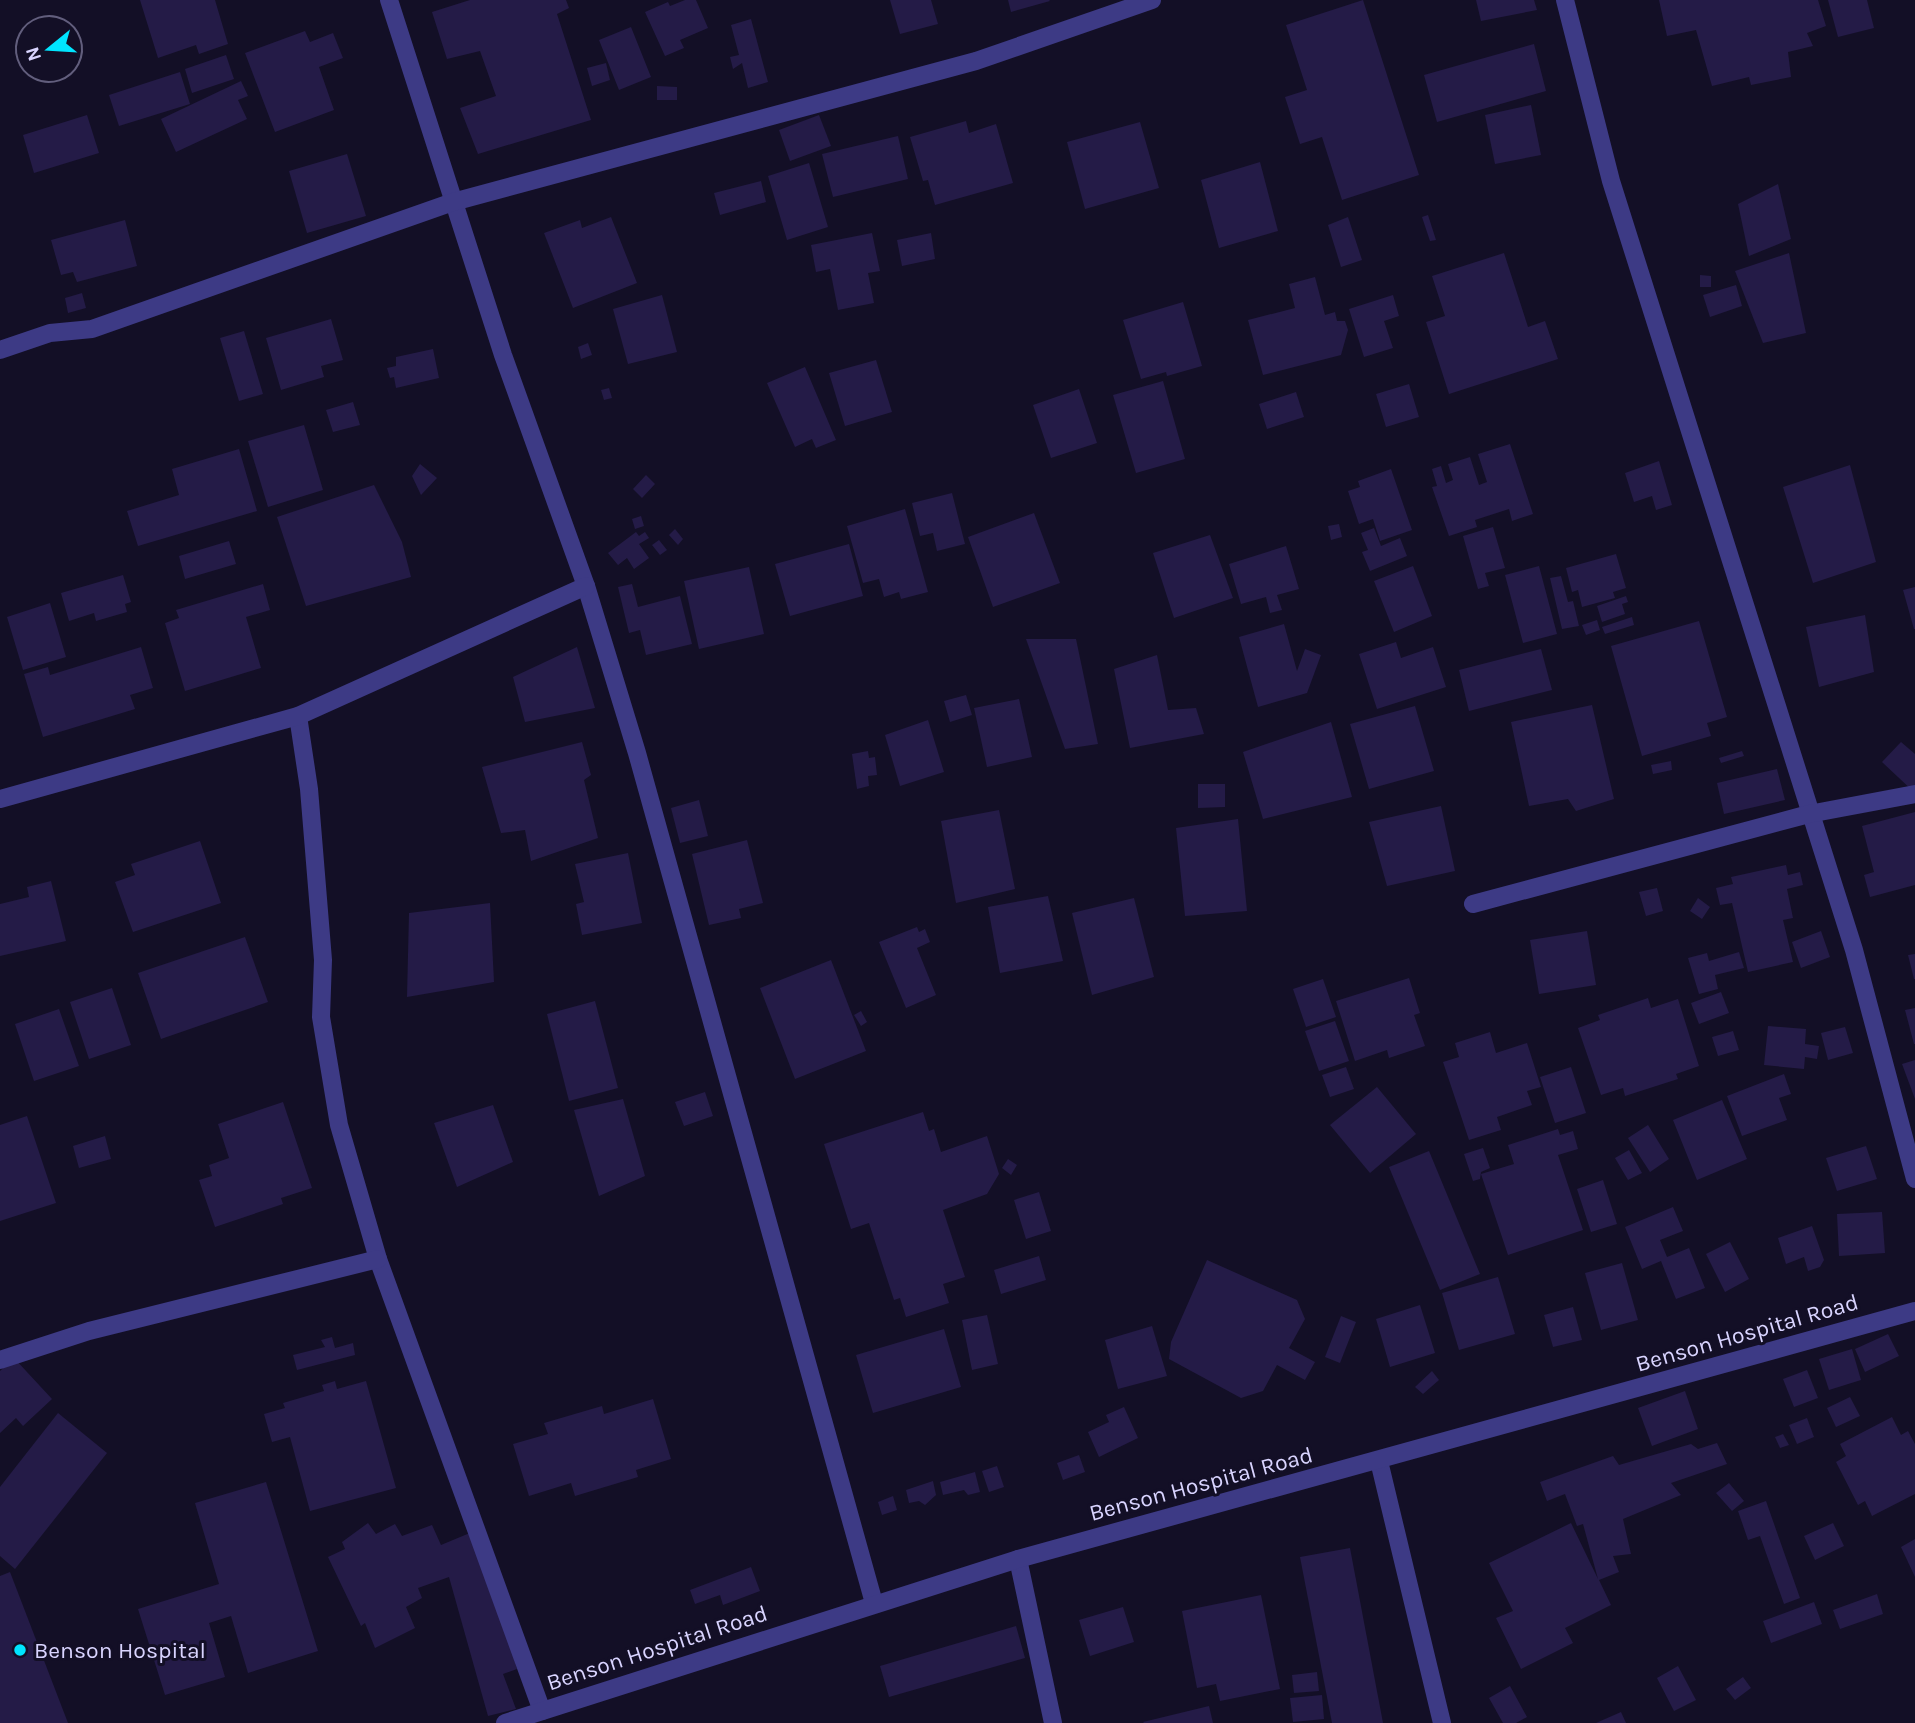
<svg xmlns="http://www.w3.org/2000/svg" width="1915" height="1723" font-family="Karla,sans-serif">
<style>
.building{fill:#241b47}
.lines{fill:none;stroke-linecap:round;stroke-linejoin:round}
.minor{stroke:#3d3a85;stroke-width:18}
.poi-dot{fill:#00e5ff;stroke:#130f26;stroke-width:2.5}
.labels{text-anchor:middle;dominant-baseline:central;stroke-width:6;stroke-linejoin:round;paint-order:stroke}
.street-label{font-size:23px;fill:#d9d4ff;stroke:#130f26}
.poi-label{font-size:23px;fill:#d9d4ff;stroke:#130f26;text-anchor:start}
</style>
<rect width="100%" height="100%" fill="#130f26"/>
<!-- building -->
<g class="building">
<polygon points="140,0 215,0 228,44 199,54 196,45 158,58"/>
<polygon points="470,0 566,0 569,8 557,14 591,120 478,154 460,108 496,96 480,51 447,59 432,12"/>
<polygon points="685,0 696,0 708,28 680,40 684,48 665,56 645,12 668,2 670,6"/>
<polygon points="890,0 931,0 938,24 900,34"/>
<polygon points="1008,0 1049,0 1050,1 1011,12"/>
<polygon points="1363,0 1419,175 1342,200 1322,137 1300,144 1285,97 1307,90 1286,25"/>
<polygon points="1476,0 1534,0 1537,10 1481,21"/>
<polygon points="1659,0 1818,0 1826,26 1807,33 1813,46 1788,52 1791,77 1751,85 1749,77 1712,86 1696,30 1667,36"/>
<polygon points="1828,0 1867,0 1874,28 1838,37"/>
<polygon points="751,19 768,82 748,88 742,63 733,69 730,57 739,55 731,25"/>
<polygon points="631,27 651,77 619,90 599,40"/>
<polygon points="305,31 310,42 333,33 343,58 319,67 334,110 275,132 245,53"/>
<polygon points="1534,44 1546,91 1437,122 1424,75"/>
<polygon points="226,55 234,79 192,93 185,69"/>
<polygon points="606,63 610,80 592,86 587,68"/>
<polygon points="180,72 190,104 119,126 109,95"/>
<polygon points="241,81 248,96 238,100 247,119 176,152 161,119"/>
<polygon points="657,86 677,87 677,100 657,100"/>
<polygon points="1531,105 1541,155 1495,164 1485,115"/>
<polygon points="87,115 99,153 34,173 23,135"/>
<polygon points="819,115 831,146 790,161 779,130"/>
<polygon points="966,121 969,133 996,124 1013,183 935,205 928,180 923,181 910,137"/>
<polygon points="1140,122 1159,188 1085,209 1067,142"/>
<polygon points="898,136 908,179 833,197 822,154"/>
<polygon points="347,154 366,216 307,233 289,171"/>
<polygon points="1260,162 1278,231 1219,248 1201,180"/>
<polygon points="809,163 828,227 787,240 768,176"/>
<polygon points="761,181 766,202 720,215 714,193"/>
<polygon points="1778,184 1791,239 1749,256 1738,204"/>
<polygon points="1428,215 1436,240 1430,241 1422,217"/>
<polygon points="611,217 637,283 573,308 544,233 580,220 582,228"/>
<polygon points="1348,217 1362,260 1341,267 1328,225"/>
<polygon points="125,220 137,266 77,282 73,272 61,275 51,240"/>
<polygon points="872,233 880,271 868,273 874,303 838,310 830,269 816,272 811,245"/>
<polygon points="931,233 935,259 902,266 897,240"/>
<polygon points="1504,253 1528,327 1545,321 1558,359 1449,394 1426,322 1445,316 1432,276"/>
<polygon points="1789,253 1806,333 1763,343 1735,271"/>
<polygon points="1700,275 1711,276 1711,287 1700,287"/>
<polygon points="1315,277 1325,315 1335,312 1337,321 1345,321 1348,330 1341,355 1263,375 1248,320 1295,308 1289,284"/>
<polygon points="1736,285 1742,306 1710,317 1703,295"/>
<polygon points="82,293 86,308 68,313 65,298"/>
<polygon points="662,295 677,352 628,364 613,309"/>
<polygon points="1393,295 1399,316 1384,321 1393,348 1364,357 1349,309"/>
<polygon points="1183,302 1202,366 1167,376 1166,372 1141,379 1123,320"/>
<polygon points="331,319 343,360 321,366 324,377 281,390 266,338"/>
<polygon points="244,331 263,394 239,401 220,338"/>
<polygon points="588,343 592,355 581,359 578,347"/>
<polygon points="433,349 439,378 396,388 394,377 390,378 387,368 396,366 396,357"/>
<polygon points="876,360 892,412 845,426 829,373"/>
<polygon points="805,367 836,440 816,448 812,439 795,447 767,383"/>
<polygon points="1163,381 1185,459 1136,473 1113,395"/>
<polygon points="1409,384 1419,417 1386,427 1376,394"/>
<polygon points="609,388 612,398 604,400 601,390"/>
<polygon points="1079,389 1097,443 1051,458 1033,405"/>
<polygon points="1296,392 1304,417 1267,429 1259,404"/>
<polygon points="353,402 360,425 333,432 326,410"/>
<polygon points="304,425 323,490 268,507 248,441"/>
<polygon points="1510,444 1533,514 1512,521 1509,509 1475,520 1477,527 1449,536 1432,487 1437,486 1432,469 1441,466 1446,483 1453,480 1448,464 1470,457 1479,485 1487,482 1478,454"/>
<polygon points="239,449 257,511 138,546 127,511 179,495 172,469"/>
<polygon points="1659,461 1672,505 1656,510 1652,496 1634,502 1625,473"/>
<polygon points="420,464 437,478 421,495 412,476"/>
<polygon points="1850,465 1876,562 1813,583 1783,487"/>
<polygon points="1391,469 1412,530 1380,541 1373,519 1359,524 1348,491 1360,487 1358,481"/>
<polygon points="646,475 655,484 642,498 633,489"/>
<polygon points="374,485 402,542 411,577 306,606 277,517"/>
<polygon points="952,493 965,544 937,551 933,533 920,536 912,503"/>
<polygon points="905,509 928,592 901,599 899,592 884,597 879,579 863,583 847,526"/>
<polygon points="1034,513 1060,583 993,607 968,537"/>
<polygon points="641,516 644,526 635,529 632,519"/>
<polygon points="1339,524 1342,537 1331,540 1328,526"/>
<polygon points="1493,527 1505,568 1485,573 1489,586 1478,589 1463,536"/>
<polygon points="1374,528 1381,546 1400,538 1407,556 1370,571 1362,552 1368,550 1361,533"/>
<polygon points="675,529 683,539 678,545 669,535"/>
<polygon points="636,532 639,536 645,532 649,538 639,544 649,558 634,569 627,558 618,565 608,553"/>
<polygon points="1210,535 1233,598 1174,618 1153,553"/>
<polygon points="659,540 667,550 660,555 652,545"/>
<polygon points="229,541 236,564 185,579 179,556"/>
<polygon points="849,544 863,596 790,616 775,564"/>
<polygon points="1286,546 1299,589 1277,595 1282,610 1270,613 1266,597 1241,604 1229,564"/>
<polygon points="1616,554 1626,588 1613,592 1615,598 1582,607 1578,590 1572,592 1566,568"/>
<polygon points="1413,566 1432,616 1394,632 1374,581"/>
<polygon points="1539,566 1557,634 1523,643 1505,575"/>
<polygon points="749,567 764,634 699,649 684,581"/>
<polygon points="123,575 131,602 125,604 127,612 96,621 94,613 69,621 61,593"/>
<polygon points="1561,576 1568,602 1573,601 1579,626 1562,629 1550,578"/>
<polygon points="263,584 270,610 246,617 261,668 185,691 165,623 179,618 176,610"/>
<polygon points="632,584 638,607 680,596 692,644 646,655 640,630 629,633 618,587"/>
<polygon points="1915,587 1915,629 1914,629 1903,590"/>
<polygon points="1626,596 1628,602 1622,604 1625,614 1602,622 1597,606"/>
<polygon points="50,603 66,657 23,670 7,617"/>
<polygon points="1865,615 1874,672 1819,687 1806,627"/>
<polygon points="1632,617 1634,625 1605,634 1602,627"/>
<polygon points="1597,620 1600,630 1586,635 1582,625"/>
<polygon points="1699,621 1727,717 1707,723 1711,736 1642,756 1611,646"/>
<polygon points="1284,624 1297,671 1305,649 1321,655 1307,693 1258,707 1239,637"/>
<polygon points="1026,639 1076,639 1098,744 1065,749"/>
<polygon points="1396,642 1401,658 1433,647 1446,687 1377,709 1359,654"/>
<polygon points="141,647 153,688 130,695 135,709 43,737 24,674 48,667 50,675"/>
<polygon points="577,647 595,708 525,722 513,677"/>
<polygon points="1541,649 1552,690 1469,711 1459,670"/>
<polygon points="1157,655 1168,710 1196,708 1204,734 1130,748 1114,669"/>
<polygon points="966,695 972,715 950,722 944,701"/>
<polygon points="1019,699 1032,757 987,767 974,708"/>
<polygon points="1592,705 1614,799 1576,811 1568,799 1529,806 1511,722"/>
<polygon points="1415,706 1434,771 1369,789 1350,724"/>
<polygon points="928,720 944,772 900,786 885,735"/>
<polygon points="1331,722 1352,797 1263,819 1243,752"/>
<polygon points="582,742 591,775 584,780 598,838 531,861 525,830 501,833 482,767"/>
<polygon points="1901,742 1915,754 1915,793 1882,762"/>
<polygon points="868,751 869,758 875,757 877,775 868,776 869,786 857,789 852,754"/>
<polygon points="1742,751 1744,756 1721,763 1719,758"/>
<polygon points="1671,761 1672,770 1653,774 1651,765"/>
<polygon points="1777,769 1785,800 1724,814 1717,783"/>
<polygon points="1198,784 1225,784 1225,807 1198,808"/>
<polygon points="699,800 708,836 680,843 671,808"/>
<polygon points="1441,806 1455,871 1387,886 1369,822"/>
<polygon points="999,810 1015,889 956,903 941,821"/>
<polygon points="1915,812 1915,885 1870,897 1864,875 1874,872 1862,826"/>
<polygon points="1238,819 1247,911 1185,916 1176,828"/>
<polygon points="747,840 763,903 739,909 741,918 709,925 692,854"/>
<polygon points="200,841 221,903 133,932 115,882 135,875 131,864"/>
<polygon points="628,853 642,923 582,935 576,904 584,902 575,864"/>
<polygon points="1786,865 1788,875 1800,872 1803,885 1787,889 1793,918 1783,920 1793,962 1748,972 1732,903 1720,905 1716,888 1733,884 1731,877"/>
<polygon points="51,881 66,941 0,956 0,904 29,897 27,887"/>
<polygon points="1657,888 1663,911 1646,916 1639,892"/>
<polygon points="1048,896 1063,961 1000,973 988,907"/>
<polygon points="1134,898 1154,977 1092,995 1072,913"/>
<polygon points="1698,898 1710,907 1702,919 1690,911"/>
<polygon points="490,903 494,982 407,997 409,913"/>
<polygon points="917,927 919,932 925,929 930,942 917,948 936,995 906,1008 879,942"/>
<polygon points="1587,931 1596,985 1539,994 1530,940"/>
<polygon points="1821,931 1830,957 1801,968 1792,942"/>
<polygon points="245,937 268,1002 161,1039 138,973"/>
<polygon points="1739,952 1744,968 1715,975 1718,989 1699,994 1688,958 1707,953 1709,961"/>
<polygon points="1915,954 1915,979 1914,979 1908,955"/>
<polygon points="831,960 866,1051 795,1079 760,988"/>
<polygon points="1409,978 1420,1013 1414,1015 1425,1046 1389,1058 1387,1050 1355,1061 1336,1001"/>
<polygon points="1323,979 1336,1017 1306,1027 1293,989"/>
<polygon points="112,988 131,1045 89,1059 70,1002"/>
<polygon points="1721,992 1729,1013 1699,1024 1691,1003"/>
<polygon points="1648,998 1651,1008 1678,999 1699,1066 1676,1074 1678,1079 1625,1096 1623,1088 1601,1095 1578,1028 1600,1020 1598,1015"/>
<polygon points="595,1001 618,1088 569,1101 547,1014"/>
<polygon points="1915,1008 1915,1044 1914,1044 1905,1010"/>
<polygon points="59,1009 79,1066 34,1081 15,1024"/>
<polygon points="861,1011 867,1022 861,1026 854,1015"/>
<polygon points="1335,1021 1349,1061 1319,1071 1305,1031"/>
<polygon points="1768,1026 1806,1029 1805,1044 1819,1046 1817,1059 1805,1057 1804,1069 1764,1065"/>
<polygon points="1845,1027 1853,1053 1828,1060 1821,1033"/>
<polygon points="1733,1031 1739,1050 1718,1056 1712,1037"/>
<polygon points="1490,1032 1496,1053 1527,1043 1541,1087 1527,1091 1532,1105 1497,1117 1501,1130 1469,1140 1443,1062 1459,1057 1455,1043"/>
<polygon points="1915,1060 1915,1099 1902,1064"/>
<polygon points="1346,1067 1354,1089 1330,1097 1322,1075"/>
<polygon points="1571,1067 1586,1113 1555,1123 1540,1077"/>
<polygon points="1784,1074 1791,1094 1779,1098 1787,1120 1742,1136 1727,1096"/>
<polygon points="1377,1087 1416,1134 1370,1173 1330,1125"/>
<polygon points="705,1092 713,1116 684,1126 675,1102"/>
<polygon points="623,1099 645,1176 599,1196 574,1110"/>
<polygon points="1722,1100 1747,1159 1697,1180 1673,1120"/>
<polygon points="283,1102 312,1188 281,1198 283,1204 215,1227 199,1180 212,1176 209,1165 229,1158 218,1124"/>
<polygon points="493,1105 513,1162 457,1187 434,1123"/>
<polygon points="923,1112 929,1131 934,1129 941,1152 987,1136 999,1174 987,1194 943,1210 965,1277 943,1284 949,1303 906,1317 900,1298 894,1300 869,1223 851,1229 824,1144"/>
<polygon points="27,1116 56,1203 0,1221 0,1125"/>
<polygon points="1648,1125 1669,1159 1650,1172 1628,1138"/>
<polygon points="1558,1129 1560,1135 1573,1131 1578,1149 1558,1155 1583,1230 1508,1255 1481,1174 1514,1164 1508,1145"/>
<polygon points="105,1136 111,1159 79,1168 73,1146"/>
<polygon points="1866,1146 1877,1179 1837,1191 1826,1158"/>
<polygon points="1483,1148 1490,1168 1481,1172 1480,1179 1473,1181 1464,1154"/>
<polygon points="1629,1150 1642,1173 1628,1180 1615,1158"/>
<polygon points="1429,1151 1480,1274 1440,1290 1389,1167"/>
<polygon points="1008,1159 1017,1165 1011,1175 1002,1168"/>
<polygon points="1603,1180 1617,1224 1591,1232 1577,1189"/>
<polygon points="1039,1192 1051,1231 1026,1239 1014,1200"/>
<polygon points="1673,1207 1683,1231 1660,1240 1667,1257 1689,1248 1705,1288 1676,1299 1661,1261 1642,1269 1625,1227"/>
<polygon points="1882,1212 1885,1253 1839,1256 1837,1214"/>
<polygon points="1812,1226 1824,1260 1820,1267 1808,1271 1804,1257 1786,1264 1778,1238"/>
<polygon points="1730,1242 1749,1279 1725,1292 1706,1254"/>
<polygon points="1039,1256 1046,1280 1001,1294 994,1270"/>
<polygon points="1207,1260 1297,1300 1305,1319 1289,1348 1315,1362 1305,1380 1277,1365 1263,1391 1241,1398 1169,1359 1171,1342"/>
<polygon points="1622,1263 1638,1320 1601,1330 1585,1273"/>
<polygon points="1498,1277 1515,1334 1459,1350 1442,1293"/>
<polygon points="1420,1305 1435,1353 1390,1367 1376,1319"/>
<polygon points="1573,1307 1582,1340 1553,1347 1544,1315"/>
<polygon points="987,1315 998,1364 972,1370 962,1320"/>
<polygon points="1341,1316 1356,1322 1340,1363 1325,1357"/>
<polygon points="1152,1326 1167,1376 1118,1389 1105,1340"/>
<polygon points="944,1329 961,1387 873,1413 856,1355"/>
<polygon points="1888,1334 1899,1356 1865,1372 1855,1349"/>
<polygon points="332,1337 335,1348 353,1343 355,1355 297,1370 293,1355 325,1347 321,1340"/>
<polygon points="1852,1349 1861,1380 1829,1390 1819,1359"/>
<polygon points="14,1358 52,1399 23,1426 16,1418 0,1433 0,1371"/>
<polygon points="1807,1370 1818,1398 1794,1407 1783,1379"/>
<polygon points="1432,1371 1439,1380 1423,1394 1415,1387"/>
<polygon points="335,1381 337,1389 366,1381 396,1488 310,1511 290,1437 272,1442 264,1414 285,1408 283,1403 324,1391 322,1385"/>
<polygon points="1685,1391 1698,1429 1652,1446 1638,1408"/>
<polygon points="1850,1397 1860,1416 1836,1427 1827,1408"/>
<polygon points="653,1399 671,1459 636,1470 638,1477 575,1496 571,1483 529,1496 513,1444 548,1434 544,1423 602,1406 604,1414"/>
<polygon points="1124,1407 1138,1438 1099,1457 1088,1432 1109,1422 1106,1415"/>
<polygon points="58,1413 107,1453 15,1569 0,1556 0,1487"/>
<polygon points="1892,1417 1901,1435 1908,1431 1915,1444 1915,1494 1872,1516 1865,1501 1858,1505 1836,1462 1846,1456 1840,1444"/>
<polygon points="1807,1418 1814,1437 1797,1444 1789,1425"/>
<polygon points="1783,1434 1789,1445 1780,1448 1775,1437"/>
<polygon points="1717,1443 1727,1464 1671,1483 1681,1495 1623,1519 1631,1554 1613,1556 1619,1572 1599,1580 1611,1605 1565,1628 1573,1643 1521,1669 1496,1618 1513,1611 1489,1563 1571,1523 1598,1579 1583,1524 1577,1526 1565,1494 1547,1501 1540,1482 1613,1456 1619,1465 1691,1444 1698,1449"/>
<polygon points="1079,1455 1085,1472 1063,1480 1057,1463"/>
<polygon points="997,1466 1004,1487 989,1492 982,1471"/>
<polygon points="975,1472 980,1492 968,1495 964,1490 943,1495 940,1482"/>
<polygon points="933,1481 936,1495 925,1505 919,1501 909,1503 906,1490"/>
<polygon points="266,1482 318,1651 248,1673 231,1616 209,1623 225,1677 165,1695 138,1609 219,1584 195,1503"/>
<polygon points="1729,1483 1744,1501 1732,1511 1716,1493"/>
<polygon points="893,1496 897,1510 882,1515 878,1502"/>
<polygon points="1766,1501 1800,1598 1784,1604 1760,1536 1748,1540 1738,1511"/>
<polygon points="368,1523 376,1534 395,1524 402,1536 432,1525 441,1545 477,1530 517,1669 503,1674 516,1709 488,1716 449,1577 418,1588 422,1598 406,1607 415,1628 375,1648 365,1623 361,1626 328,1557 345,1549 342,1542"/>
<polygon points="1833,1523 1844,1546 1815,1560 1804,1536"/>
<polygon points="1915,1539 1915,1577 1901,1547"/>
<polygon points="1350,1548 1383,1723 1332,1723 1300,1557"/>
<polygon points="751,1567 760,1591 723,1605 720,1595 695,1604 690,1590"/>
<polygon points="10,1572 68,1723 0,1723 0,1576"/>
<polygon points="1877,1594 1883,1614 1840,1629 1833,1610"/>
<polygon points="1261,1595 1280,1689 1220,1701 1216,1684 1197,1688 1182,1611"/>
<polygon points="1814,1602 1822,1624 1771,1643 1763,1621"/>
<polygon points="1123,1607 1134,1642 1090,1656 1079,1620"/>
<polygon points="1016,1626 1025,1658 889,1697 880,1666"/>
<polygon points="1678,1666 1696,1700 1674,1711 1657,1678"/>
<polygon points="1317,1672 1319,1691 1294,1693 1292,1675"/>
<polygon points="1743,1677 1751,1688 1735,1700 1726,1689"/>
<polygon points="1510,1686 1527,1717 1516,1723 1503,1723 1489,1698"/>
<polygon points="1322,1695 1324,1719 1293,1722 1290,1698"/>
<polygon points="1209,1706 1213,1723 1144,1723 1143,1722"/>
<polygon points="1621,1712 1626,1723 1596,1723"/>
</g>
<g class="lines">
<!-- minor -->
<g class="minor">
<polyline points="389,0 503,355 586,586 637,753 874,1603"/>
<polyline points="1565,0 1611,181 1854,950 1915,1179"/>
<polyline points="0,350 50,333 92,329 453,202 976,61 1152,0"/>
<polyline points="298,716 309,789 323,960 321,1017 339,1125 378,1259 542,1711"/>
<polyline points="0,799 298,716 586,586"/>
<polyline points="1473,904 1809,814 1915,794"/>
<polyline points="0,1360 89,1331 378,1259"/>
<polyline points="1379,1461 1442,1723"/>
<polyline points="1018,1559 1053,1723"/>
<polyline points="505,1723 1018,1559 1915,1311"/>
</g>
</g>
<!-- markers -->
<circle class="poi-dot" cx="20" cy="1650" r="7"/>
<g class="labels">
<!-- street labels -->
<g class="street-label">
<text transform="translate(1747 1333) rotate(-16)">Benson Hospital Road</text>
<text transform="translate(1201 1484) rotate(-15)">Benson Hospital Road</text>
<text transform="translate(657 1648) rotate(-18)">Benson Hospital Road</text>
</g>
<!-- poi labels -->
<g class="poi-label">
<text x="34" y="1650">Benson Hospital</text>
</g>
</g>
<!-- north arrow -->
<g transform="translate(49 49) rotate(252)"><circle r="33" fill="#130f26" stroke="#625e7d" stroke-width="2"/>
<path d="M0-5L12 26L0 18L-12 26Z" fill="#00e5ff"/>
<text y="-10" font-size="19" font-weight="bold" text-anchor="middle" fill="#d9d4ff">N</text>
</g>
</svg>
